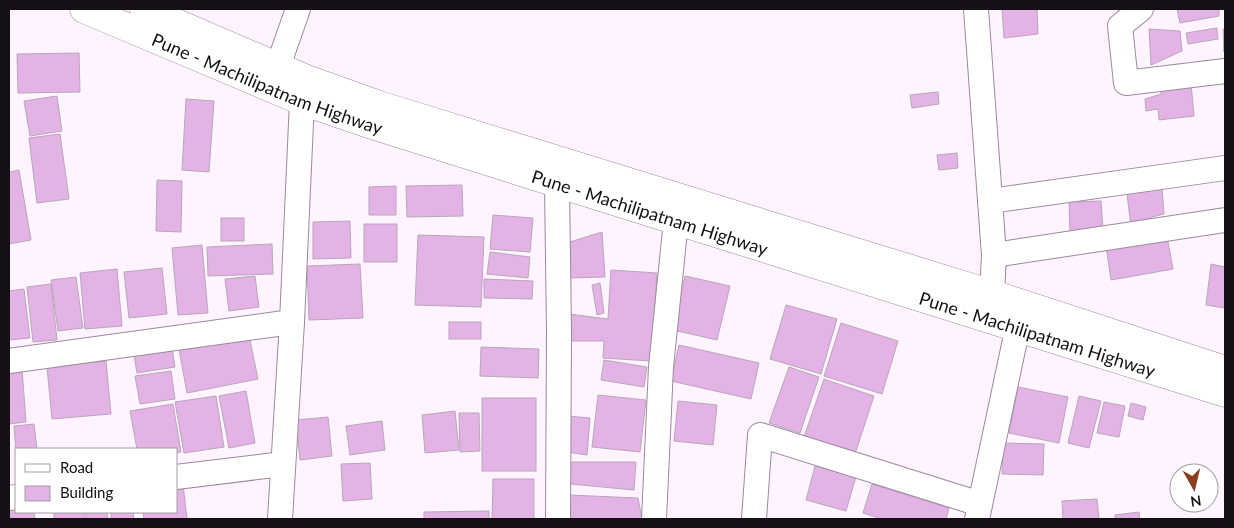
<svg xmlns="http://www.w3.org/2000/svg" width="1234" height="528" font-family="Lato,sans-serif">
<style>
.building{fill:#e3b3e5;stroke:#b9a6b9}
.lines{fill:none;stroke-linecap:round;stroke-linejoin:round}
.minor-casing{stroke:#9b899b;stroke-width:26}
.major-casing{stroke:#9b899b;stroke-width:29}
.minor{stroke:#fff;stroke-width:24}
.major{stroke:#fff;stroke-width:28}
.labels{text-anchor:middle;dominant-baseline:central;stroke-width:4.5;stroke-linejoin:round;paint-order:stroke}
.street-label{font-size:18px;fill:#161016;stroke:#fff}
</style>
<rect width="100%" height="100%" fill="#fef3ff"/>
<!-- building -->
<g class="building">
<polygon points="1002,9 1037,9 1038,34 1004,38"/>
<polygon points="1177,9 1219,9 1219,16 1180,23"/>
<polygon points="1217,28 1218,39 1188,44 1186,33"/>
<polygon points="1149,29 1180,31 1182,51 1151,65"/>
<polygon points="1223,29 1225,29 1224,52"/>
<polygon points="79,53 80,92 18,93 17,54"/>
<polygon points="1191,83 1194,116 1159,120 1158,109 1146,111 1145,99 1161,94 1161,84"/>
<polygon points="938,92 939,104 912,108 910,95"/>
<polygon points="57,96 62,131 30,136 24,101"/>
<polygon points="186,99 214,101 209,172 182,170"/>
<polygon points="60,134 69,199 37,203 29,138"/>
<polygon points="957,153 958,168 939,170 937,155"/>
<polygon points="19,170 31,240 9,244 9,172"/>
<polygon points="157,180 182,181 181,232 156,231"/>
<polygon points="462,185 463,216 407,217 406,186"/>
<polygon points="396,186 396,215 369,215 369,187"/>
<polygon points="1162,188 1164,214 1152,217 1151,222 1131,228 1127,193"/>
<polygon points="1101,201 1103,229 1070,234 1069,202"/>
<polygon points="493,215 533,218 530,252 490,249"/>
<rect x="221" y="218" width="23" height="23"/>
<polygon points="350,221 351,258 313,259 313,222"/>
<rect x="364" y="224" width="33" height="38"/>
<polygon points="602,232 605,277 569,278 570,242"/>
<polygon points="418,235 484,237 481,307 415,305"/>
<polygon points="1167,237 1173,269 1111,280 1106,246"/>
<polygon points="272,244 273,274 208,276 207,247"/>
<polygon points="202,245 208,313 178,315 172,248"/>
<polygon points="490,252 530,257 528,278 487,274"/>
<polygon points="360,264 363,318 309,320 307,266"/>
<polygon points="1211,264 1225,267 1225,308 1206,305"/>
<polygon points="162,268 167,314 129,318 124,272"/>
<polygon points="117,269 122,326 85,329 80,273"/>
<polygon points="611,270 657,273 651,361 603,358 604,341 567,341 569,314 608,319"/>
<polygon points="255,276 259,307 229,311 225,279"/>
<polygon points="685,276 730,286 717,340 673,330"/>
<polygon points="76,277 83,328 58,331 51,280"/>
<polygon points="484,279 533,281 532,299 484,298"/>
<polygon points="600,283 604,313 597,315 592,285"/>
<polygon points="51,284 57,340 33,342 27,287"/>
<polygon points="24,289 30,338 9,340 9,291"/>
<polygon points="786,305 837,319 821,374 770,359"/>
<rect x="449" y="322" width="32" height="17"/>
<polygon points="841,323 898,341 882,394 824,376"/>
<polygon points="249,335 258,379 187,393 179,349"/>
<polygon points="679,345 759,363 751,399 671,381"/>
<polygon points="481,347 539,349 538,378 480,376"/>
<polygon points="172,348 175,367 137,373 134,355"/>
<polygon points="604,360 647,367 644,387 601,380"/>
<polygon points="106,361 111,414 52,419 47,367"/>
<polygon points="789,367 819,377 800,433 769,423"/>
<polygon points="22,369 26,422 9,424 9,370"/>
<polygon points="171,371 175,399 140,404 135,376"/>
<polygon points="824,379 874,396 855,454 804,437"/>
<polygon points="1018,387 1068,397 1059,443 1009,433"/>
<polygon points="246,391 255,443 229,448 219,396"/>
<polygon points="598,395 646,400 640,452 592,447"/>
<polygon points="216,396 224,447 184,453 175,402"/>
<polygon points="1079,396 1101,401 1089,448 1068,443"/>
<rect x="482" y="398" width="54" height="73"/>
<polygon points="678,401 717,405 713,445 674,441"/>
<polygon points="1104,402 1125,406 1119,437 1097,433"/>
<polygon points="1131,403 1146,407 1143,420 1128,416"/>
<polygon points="173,404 181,452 176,453 176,449 137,449 130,411"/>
<polygon points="455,411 459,450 425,453 422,415"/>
<polygon points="459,413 479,413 480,451 460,452"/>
<polygon points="568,416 590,418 587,455 567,452"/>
<polygon points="328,417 332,456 300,460 296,420"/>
<polygon points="382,421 385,450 350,455 346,426"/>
<polygon points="34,424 37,449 16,449 16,452 14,426"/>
<polygon points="1003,443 1044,444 1043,475 1002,474"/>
<polygon points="567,462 636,462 634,490 571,484"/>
<polygon points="370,463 372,499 343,501 341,464"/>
<polygon points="815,466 856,477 846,511 806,500"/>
<polygon points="493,479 534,479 534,519 492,519"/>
<polygon points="183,484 187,519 144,519 143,512 176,512 176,485"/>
<polygon points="872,484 949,508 946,519 882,519 863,513"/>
<polygon points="569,495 638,498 642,519 570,519"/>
<polygon points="1097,499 1099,519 1063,519 1062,501"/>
<polygon points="16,509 16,512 34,512 35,519 9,519 9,510"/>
<polygon points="489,511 489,519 424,519 424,512"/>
<rect x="54" y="512" width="30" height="7"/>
<polygon points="85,512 107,512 108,519 86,519"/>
<polygon points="111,512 133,512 134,519 111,519"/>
<polygon points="1139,512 1140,519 1115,519 1115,515"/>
</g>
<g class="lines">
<defs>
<g id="minor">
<polyline points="976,9 994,255 992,294"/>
<polyline points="1141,9 1120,26 1126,83 1225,71"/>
<polyline points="278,66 298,9"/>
<polyline points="557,184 559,332 558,519"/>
<polyline points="990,201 1225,168"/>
<polyline points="994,255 1225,220"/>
<polyline points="9,361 292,322"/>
<polyline points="176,477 283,464"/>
<polyline points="9,498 16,497"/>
<polyline points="280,519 292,322 302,101"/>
<polyline points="654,519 661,367 676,221"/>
<polyline points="754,519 760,435 980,504"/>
<polyline points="977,519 1018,326"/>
</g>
<g id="major">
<path id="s1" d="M84 9 302 101 372 125 1225 393"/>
<polyline points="144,9 309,80 379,105 992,294 1225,370"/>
</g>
</defs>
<!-- minor casing -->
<use href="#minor" class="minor-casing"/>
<!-- major casing -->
<use href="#major" class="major-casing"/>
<!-- minor -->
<use href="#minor" class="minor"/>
<!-- major -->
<use href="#major" class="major"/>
</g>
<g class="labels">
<!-- street labels -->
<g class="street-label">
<text stroke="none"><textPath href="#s1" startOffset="198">Pune - Machilipatnam Highway</textPath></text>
<text stroke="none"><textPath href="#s1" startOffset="602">Pune - Machilipatnam Highway</textPath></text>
<text stroke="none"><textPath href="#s1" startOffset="1008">Pune - Machilipatnam Highway</textPath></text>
</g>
</g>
<!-- border -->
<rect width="1234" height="528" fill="none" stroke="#161016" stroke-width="20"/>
<!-- legend -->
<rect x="15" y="448" width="162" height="65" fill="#ffffff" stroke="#a29fa2"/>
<rect x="25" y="464" width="25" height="8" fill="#ffffff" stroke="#a29fa2"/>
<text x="60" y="473" font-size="15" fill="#161016">Road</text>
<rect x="25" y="486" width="25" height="15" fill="#e3b3e5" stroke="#a29fa2"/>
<text x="60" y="498" font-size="15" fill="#161016">Building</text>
<!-- north arrow -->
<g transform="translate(1194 488) rotate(172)"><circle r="24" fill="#ffffff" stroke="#a29fa2"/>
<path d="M0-4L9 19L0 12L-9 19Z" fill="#873f1f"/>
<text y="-8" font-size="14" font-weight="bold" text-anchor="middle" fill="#161016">N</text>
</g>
</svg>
